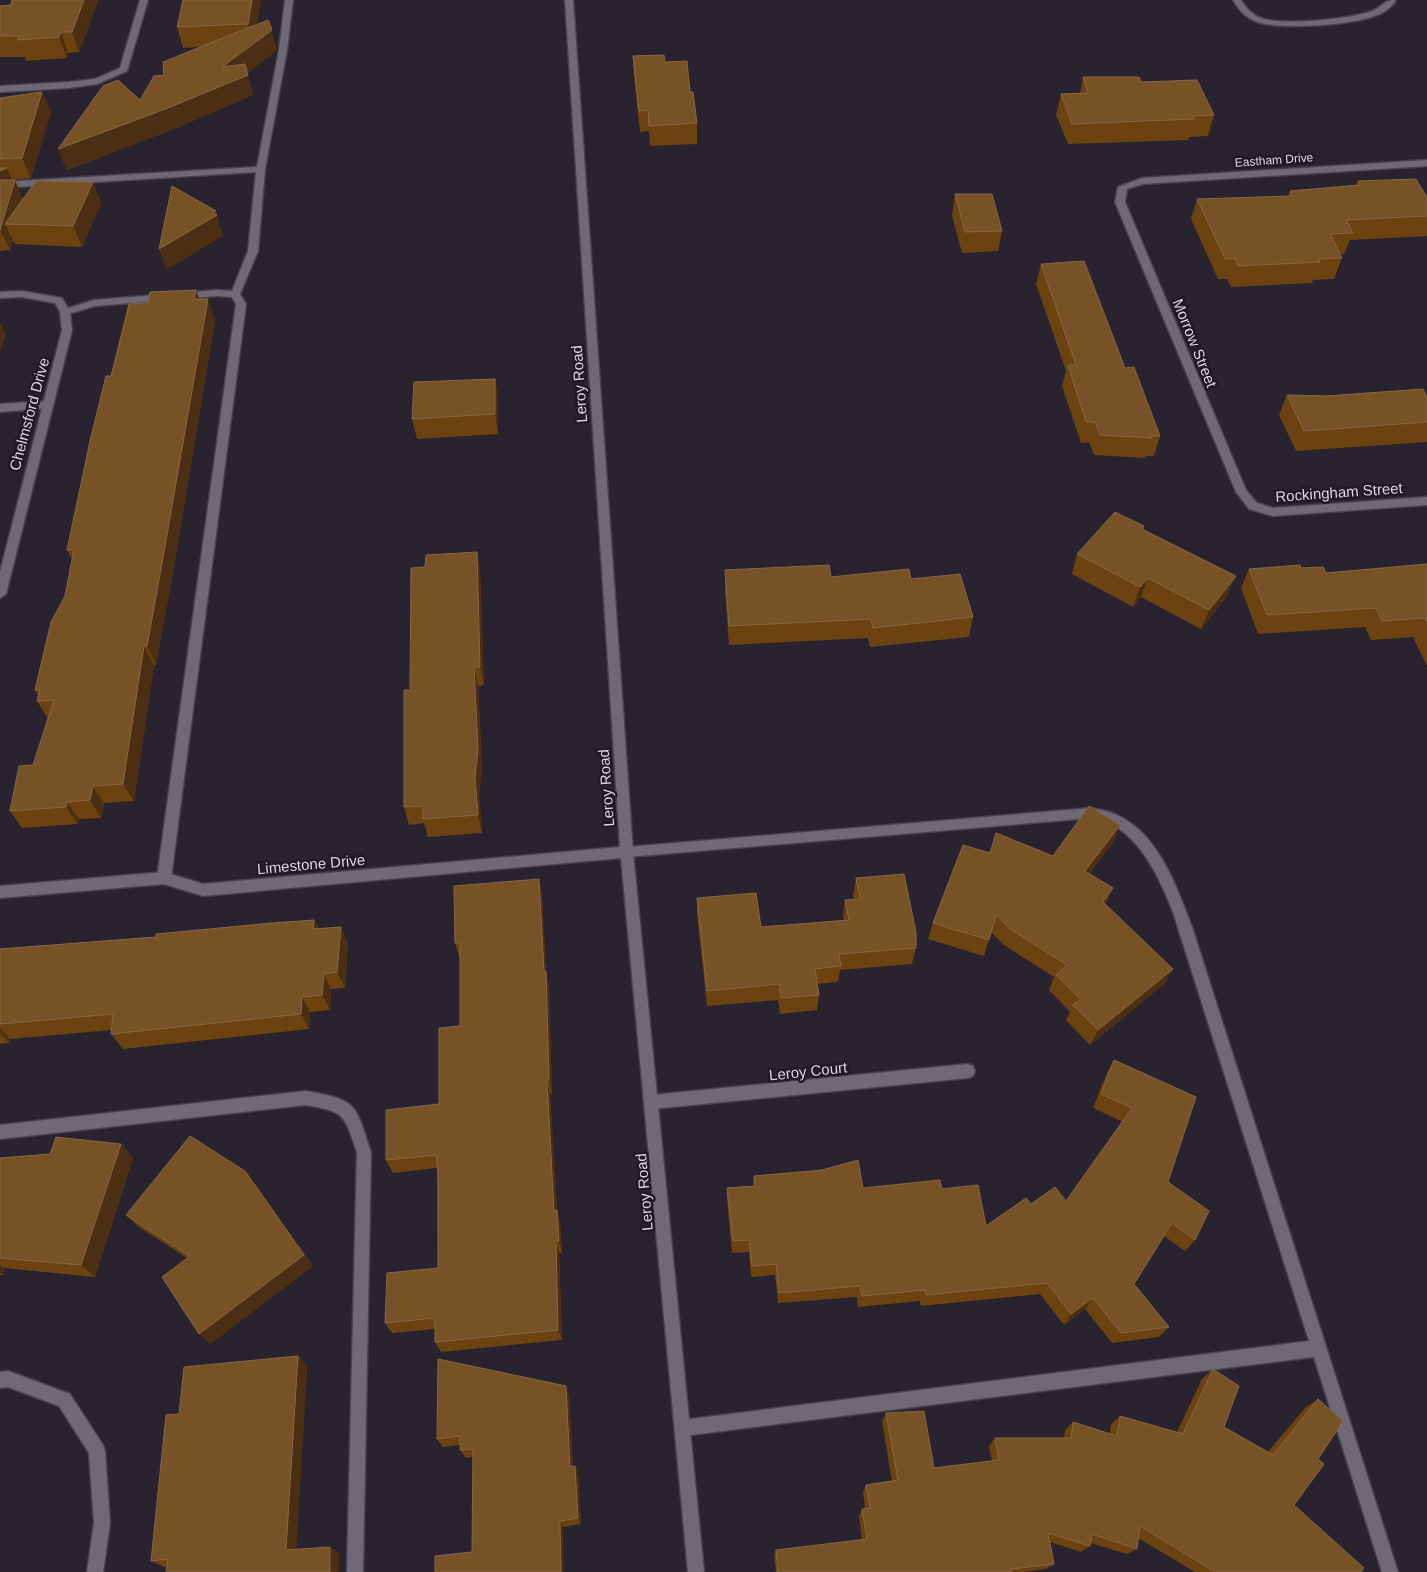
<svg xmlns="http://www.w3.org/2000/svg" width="1427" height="1572" font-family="Helvetica,sans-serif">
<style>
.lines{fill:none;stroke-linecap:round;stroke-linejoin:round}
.service-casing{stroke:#46414b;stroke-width:3}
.minor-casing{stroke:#46414b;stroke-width:3}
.tertiary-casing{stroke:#46414b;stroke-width:3}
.service{fill:#6f6876;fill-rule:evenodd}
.minor{fill:#6f6876;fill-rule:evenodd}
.tertiary{fill:#6f6876;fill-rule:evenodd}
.wall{fill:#6b4210}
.shaded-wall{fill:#4c2f13}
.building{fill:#775226;stroke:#876743}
.labels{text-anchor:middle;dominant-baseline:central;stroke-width:5;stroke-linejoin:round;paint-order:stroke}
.far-street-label{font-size:12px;fill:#dad7df;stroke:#1f1a25}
.street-label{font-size:15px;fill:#dad7df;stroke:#1f1a25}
</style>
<rect width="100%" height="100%" fill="#29232f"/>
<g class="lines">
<defs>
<g id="service">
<polygon points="285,0 293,0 287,50 265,169 258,251 240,294 246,304 171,878 169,882 164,884 159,882 157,878 236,304 232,297 217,296 95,306 65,315 60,312 62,310 94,300 217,290 232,291 248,251 256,172 0,188 0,182 257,167 279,50"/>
<path d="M1233 0H1241C1246 8 1252 15 1261 18 1283 26 1350 19 1372 11 1383 7 1383 0 1395 0V2C1391 7 1386 11 1380 14 1356 25 1279 31 1255 21 1245 17 1238 9 1233 0Z"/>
<polygon points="47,401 51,402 52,405 51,408 0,412 0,404"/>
<path d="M1091 808C1100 810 1109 811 1117 815 1159 834 1177 888 1192 927L1398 1572H1382L1314 1357 683 1436 677 1434 675 1428 677 1422 683 1420 1309 1341 1173 912C1160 879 1143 841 1110 823 1104 820 1097 820 1091 818L627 857 622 856 621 852 622 848 627 847Z"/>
<path d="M306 1091C358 1100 355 1104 371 1152L363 1572H347L357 1152C344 1115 346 1112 306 1105L0 1139V1125Z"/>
</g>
<g id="minor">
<polygon points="140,0 148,0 127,71 97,84 69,88 0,92 0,86 69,82 95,79 120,68"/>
<polygon points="1427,160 1427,166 1143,184 1127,189 1125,202 1246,490 1257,503 1273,508 1427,497 1427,505 1273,516 1249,509 1236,492 1115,202 1118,187 1142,178"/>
<polygon points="22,291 62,298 70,312 72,330 6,594 0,598 0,572 62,330 60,312 55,303 22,297 0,298 0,292"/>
<polygon points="968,1064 973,1066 975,1071 973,1076 968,1078 652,1109 647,1107 645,1102 647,1097 652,1095"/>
<polygon points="8,1371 70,1394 103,1445 105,1451 110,1523 103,1572 87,1572 94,1523 89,1453 59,1406 8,1387 0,1388 0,1372"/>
</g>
<polygon id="tertiary" points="565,0 573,0 633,852 704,1572 688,1572 621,858 203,896 164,884 0,898 0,886 164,872 203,884 620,847"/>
</defs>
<!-- service casing -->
<use href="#service" class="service-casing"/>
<!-- minor casing -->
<use href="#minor" class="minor-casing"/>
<!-- tertiary casing -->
<use href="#tertiary" class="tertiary-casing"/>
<!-- service -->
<use href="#service" class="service"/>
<!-- minor -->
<use href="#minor" class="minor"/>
<!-- tertiary -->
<use href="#tertiary" class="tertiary"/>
</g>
<!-- wall -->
<g class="wall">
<polygon points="261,0 257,24 277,50 247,73 253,95 174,129 67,170 58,149 140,100 164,75 200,47 183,48 177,27"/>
<polygon points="98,1 79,52 68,53 67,58 26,61 25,57 0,57 0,6"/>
<polygon points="633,56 665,62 690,92 697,123 697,144 650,146 649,131 640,132 634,77"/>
<polygon points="1083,77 1141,82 1214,115 1208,136 1189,137 1188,140 1068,144 1056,115 1061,94 1080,93"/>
<polygon points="42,92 51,112 31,178 12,180 23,199 93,182 101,203 82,247 15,244 13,240 10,250 0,251 0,98"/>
<polygon points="1358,181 1427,197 1427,236 1350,240 1344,254 1340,254 1342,258 1334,279 1313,280 1312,283 1231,287 1227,279 1218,279 1191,219 1197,199 1288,196 1290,191 1356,185"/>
<polygon points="955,194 1002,231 998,251 962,253 952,215"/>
<polygon points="1041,264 1125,368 1160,436 1154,456 1146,456 1145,458 1094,455 1089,442 1081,443 1062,386 1066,371 1036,284"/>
<polygon points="196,290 199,299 215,320 173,572 156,665 154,665 134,801 104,803 101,818 79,819 78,824 22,828 10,811 33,765 48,719 37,701 38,695 35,690 65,596 72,559 67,550 148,303"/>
<polygon points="495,379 498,399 498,434 417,439 412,419"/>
<polygon points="1287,395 1427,397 1427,442 1296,451 1279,415"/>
<polygon points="1144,526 1143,530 1227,596 1201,629 1141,597 1133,607 1072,574 1077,554"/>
<polygon points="477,552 480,571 484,685 478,686 482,768 479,795 482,833 428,837 424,823 409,825 404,807 410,690 425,567"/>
<polygon points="1427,564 1427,666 1413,637 1371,640 1365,627 1258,634 1241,588 1249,569 1301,568 1326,573"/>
<polygon points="725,570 831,577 911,579 973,617 969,637 870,647 868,638 729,645 725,589"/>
<polygon points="1120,825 1113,842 1089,874 1106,905 1173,969 1164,984 1090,1045 1066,1020 1070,1012 1049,990 1054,977 1004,945 991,932 984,956 928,939 933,923 990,853 1053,856"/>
<polygon points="856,878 916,948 912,964 840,970 838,982 817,984 819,995 817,1010 780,1014 778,1000 707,1006 697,914 697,898 761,927 844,920 843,917 845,900 854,899 853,895"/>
<polygon points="539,879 542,896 546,973 549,987 552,1094 550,1094 557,1210 560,1223 562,1253 559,1253 562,1340 441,1352 435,1342 435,1329 392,1333 385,1323 438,1268 437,1168 393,1173 386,1160 439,1104 460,1026 460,959 455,943"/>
<polygon points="314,920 319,929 348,943 345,988 331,989 330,1010 310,1012 309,1029 123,1049 111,1034 112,1030 10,1039 9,1043 0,1044 0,949 156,937"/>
<polygon points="1114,1060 1168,1182 1195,1240 1185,1251 1164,1236 1134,1284 1169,1327 1159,1337 1112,1343 1085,1309 1064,1325 1040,1294 921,1306 920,1301 858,1307 857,1297 778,1303 775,1275 751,1277 749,1252 732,1253 727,1201 727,1188 753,1186 754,1176 863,1188 942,1189 986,1226 1031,1204 1066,1201 1123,1122 1093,1108 1106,1075"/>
<polygon points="121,1144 133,1158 95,1277 4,1268 3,1275 0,1275 0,1158 50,1154"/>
<polygon points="255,1184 313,1266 210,1344 187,1258 139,1227 126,1215"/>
<polygon points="298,1356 307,1366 296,1549 339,1552 339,1572 166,1572 167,1566 164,1567 151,1561 179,1414"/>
<polygon points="1213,1369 1224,1427 1268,1452 1305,1408 1318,1399 1318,1459 1294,1505 1361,1572 1195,1572 1138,1538 1137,1549 1127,1554 1091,1543 1090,1546 1081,1552 1050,1542 1054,1564 1046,1569 1023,1572 776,1572 774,1556 776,1550 862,1540 859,1516 862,1509 865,1509 863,1492 866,1485 892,1481 882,1421 886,1413 934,1468 992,1461 989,1446 995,1438 1064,1438 1065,1430 1073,1422 1110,1434 1111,1424 1120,1416 1177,1432 1202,1379"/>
<polygon points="569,1395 573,1466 575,1466 578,1473 581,1524 563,1527 472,1552 473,1457 466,1458 460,1450 460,1445 443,1447 437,1439"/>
</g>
<!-- shaded-wall -->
<g class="shaded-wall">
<polygon points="84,0 98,0 98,1 79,52 72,32"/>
<polygon points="252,0 261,0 254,43 272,30 277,50 243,77 248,75 253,95 174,129 67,170 58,149 222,67 253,44 248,24"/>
<polygon points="61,32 68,53 67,58 59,37"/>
<polygon points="42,92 51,112 31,178 22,158"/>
<polygon points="7,168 14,184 15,180 24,201 5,224 13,240 10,250 0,230 0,171"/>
<polygon points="93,182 101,203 82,247 73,226"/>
<polygon points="216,211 223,236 166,270 159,249"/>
<polygon points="196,290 203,310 194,299"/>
<polygon points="208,299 215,320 173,572 156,665 147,646"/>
<polygon points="0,322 6,334 0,353"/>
<polygon points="495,379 498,399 498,434 495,414"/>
<polygon points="477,552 480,571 484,685 480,667"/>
<polygon points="1236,576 1227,596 1201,629 1209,610"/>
<polygon points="1148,578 1141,597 1133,607 1140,587"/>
<polygon points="144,646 154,665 134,801 123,784"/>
<polygon points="474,667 478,686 482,768 479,795 482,833 478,815 475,777"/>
<polygon points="93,786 104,803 101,818 90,800"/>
<polygon points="67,802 79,819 78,824 66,807"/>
<polygon points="1120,825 1113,842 1078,888 1085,871"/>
<polygon points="539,879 542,896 546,973 549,987 552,1094 549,1080"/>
<polygon points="1113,888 1106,905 1103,902"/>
<polygon points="314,920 322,936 313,929"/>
<polygon points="341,927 348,943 345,988 337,972"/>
<polygon points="1173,969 1164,984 1090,1045 1098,1030"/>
<polygon points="324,974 331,989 330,1010 322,995"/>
<polygon points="302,997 310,1012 309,1029 301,1014"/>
<polygon points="0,1028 10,1039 9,1043 0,1033"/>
<polygon points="547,1080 550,1094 558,1219 557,1210 560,1223 562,1253 559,1241 554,1211"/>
<polygon points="121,1144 133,1158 95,1277 81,1265"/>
<polygon points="245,1171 313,1266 210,1344 199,1334"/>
<polygon points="556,1241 559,1253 562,1340 558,1330"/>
<polygon points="0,1265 4,1268 3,1275 0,1273"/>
<polygon points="1093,1298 1085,1309 1064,1325 1071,1314"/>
<polygon points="298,1356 307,1366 296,1556 286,1550"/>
<polygon points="566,1386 569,1395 573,1474 570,1467"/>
<polygon points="575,1466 578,1473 581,1524 578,1518"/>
<polygon points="560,1521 563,1527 564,1572 561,1572"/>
<polygon points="330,1547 339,1552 339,1572 330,1572"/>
</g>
<!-- building -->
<g class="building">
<polygon points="12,0 84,0 72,32 61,32 59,37 18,40 19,36 0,36 0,6 11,5"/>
<polygon points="183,0 252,0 248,24 177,27"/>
<polygon points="268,20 272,30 222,67 245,64 248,75 168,108 58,149 103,86 118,80 140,100 154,76 164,75 163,62"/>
<polygon points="664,55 665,62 687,61 690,92 693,92 697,123 649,126 648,110 639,111 633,56"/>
<polygon points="1083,77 1139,77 1141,82 1197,80 1214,115 1193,116 1194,119 1072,124 1061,94 1088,93"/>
<polygon points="42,92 22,158 0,159 0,98"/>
<polygon points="0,168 7,168 0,171"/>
<polygon points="1416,179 1427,197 1427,216 1346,220 1353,233 1330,234 1342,258 1319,259 1320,262 1238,266 1235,258 1225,259 1197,199 1292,196 1290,191 1360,185 1358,181"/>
<polygon points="0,180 15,180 0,230"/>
<polygon points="36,181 93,182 73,226 5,224"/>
<polygon points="172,186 216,211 213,213 217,215 159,249"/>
<polygon points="955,194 992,194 1002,231 965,232"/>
<polygon points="1084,261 1125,368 1134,367 1160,436 1151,436 1152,438 1100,435 1095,422 1086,422 1068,365 1076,365 1041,264"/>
<polygon points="196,290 194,299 208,299 164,552 147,646 144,646 123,784 93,786 90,800 67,802 66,807 10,811 19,766 33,765 54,700 37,701 40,690 35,690 51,622 65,596 74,549 67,550 90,441 106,376 111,376 129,304 148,303 150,292"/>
<polygon points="495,379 495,414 412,419 414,382"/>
<polygon points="1423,389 1427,397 1427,422 1304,431 1287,395 1326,396"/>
<polygon points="1115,512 1144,526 1142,529 1236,576 1209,610 1148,578 1140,587 1077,554"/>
<polygon points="477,552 480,667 474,667 478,750 475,777 478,815 423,819 423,806 404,807 404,690 410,690 411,568 425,567 426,555"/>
<polygon points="1427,564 1427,622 1425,618 1382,621 1376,608 1267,615 1249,569 1300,565 1301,568 1323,567 1326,573"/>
<polygon points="829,565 831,577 909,569 911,579 960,574 973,617 873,628 871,619 729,626 725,570"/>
<polygon points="1089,806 1120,825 1085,871 1113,888 1103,902 1173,969 1098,1030 1073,1005 1081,1000 1056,975 1067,965 1010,929 996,915 989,940 933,923 963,845 990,853 996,833 1053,856"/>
<polygon points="904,874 916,932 916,948 839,954 841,966 815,969 819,995 781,998 779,984 707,991 697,898 756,893 761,927 849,920 845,900 860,899 856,878"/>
<polygon points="539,879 544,971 546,971 549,1080 547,1080 554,1211 557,1210 559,1241 556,1241 558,1330 435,1342 435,1318 385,1323 387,1273 438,1268 438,1172 436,1155 386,1160 386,1110 439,1104 439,1028 460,1026 460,943 455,943 454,886"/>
<polygon points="314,920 313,929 341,927 337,972 324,974 322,995 302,997 301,1014 111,1034 113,1014 0,1024 0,949 156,937 156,934 272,923"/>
<polygon points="1114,1060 1196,1097 1168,1182 1209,1211 1195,1240 1172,1223 1134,1284 1169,1327 1121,1333 1093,1298 1071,1314 1047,1283 926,1295 925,1290 862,1296 860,1286 779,1293 776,1264 752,1266 749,1240 733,1241 727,1188 755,1186 754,1176 822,1170 858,1160 863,1188 940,1180 942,1189 978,1185 986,1226 1026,1198 1031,1204 1055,1187 1066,1201 1132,1108 1101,1094"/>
<polygon points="190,1136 245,1171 304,1255 199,1334 162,1277 190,1256 126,1215"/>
<polygon points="56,1137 121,1144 81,1265 0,1258 0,1158 50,1154"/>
<polygon points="298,1356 286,1550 330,1547 330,1572 166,1572 168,1559 151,1561 166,1415 179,1414 184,1367"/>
<polygon points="438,1359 566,1386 570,1467 575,1466 578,1518 560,1521 561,1572 435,1572 435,1556 472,1552 473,1449 460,1450 460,1436 437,1439"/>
<polygon points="1213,1369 1239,1386 1224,1427 1273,1455 1318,1399 1343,1421 1318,1459 1324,1464 1294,1505 1364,1568 1361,1572 1215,1572 1140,1526 1137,1549 1092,1534 1090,1546 1048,1533 1054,1564 1011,1569 1011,1572 778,1572 776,1550 867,1539 862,1509 870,1508 866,1485 898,1480 886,1413 924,1411 934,1468 999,1460 995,1438 1071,1438 1073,1422 1117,1436 1120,1416 1183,1434"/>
</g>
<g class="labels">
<!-- far-street labels -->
<g class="far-street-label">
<text transform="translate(1274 160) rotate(-4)">Eastham Drive</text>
</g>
<!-- street labels -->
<g class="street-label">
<text transform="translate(1195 343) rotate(68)">Morrow Street</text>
<text transform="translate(579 384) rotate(-94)">Leroy Road</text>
<text transform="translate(29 414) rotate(-75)">Chelmsford Drive</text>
<text transform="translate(1339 492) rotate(-4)">Rockingham Street</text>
<text transform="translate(606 788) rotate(-94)">Leroy Road</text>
<text transform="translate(311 864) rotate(-5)">Limestone Drive</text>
<text transform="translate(808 1071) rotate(-6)">Leroy Court</text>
<text transform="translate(644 1192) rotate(-95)">Leroy Road</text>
</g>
</g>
</svg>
